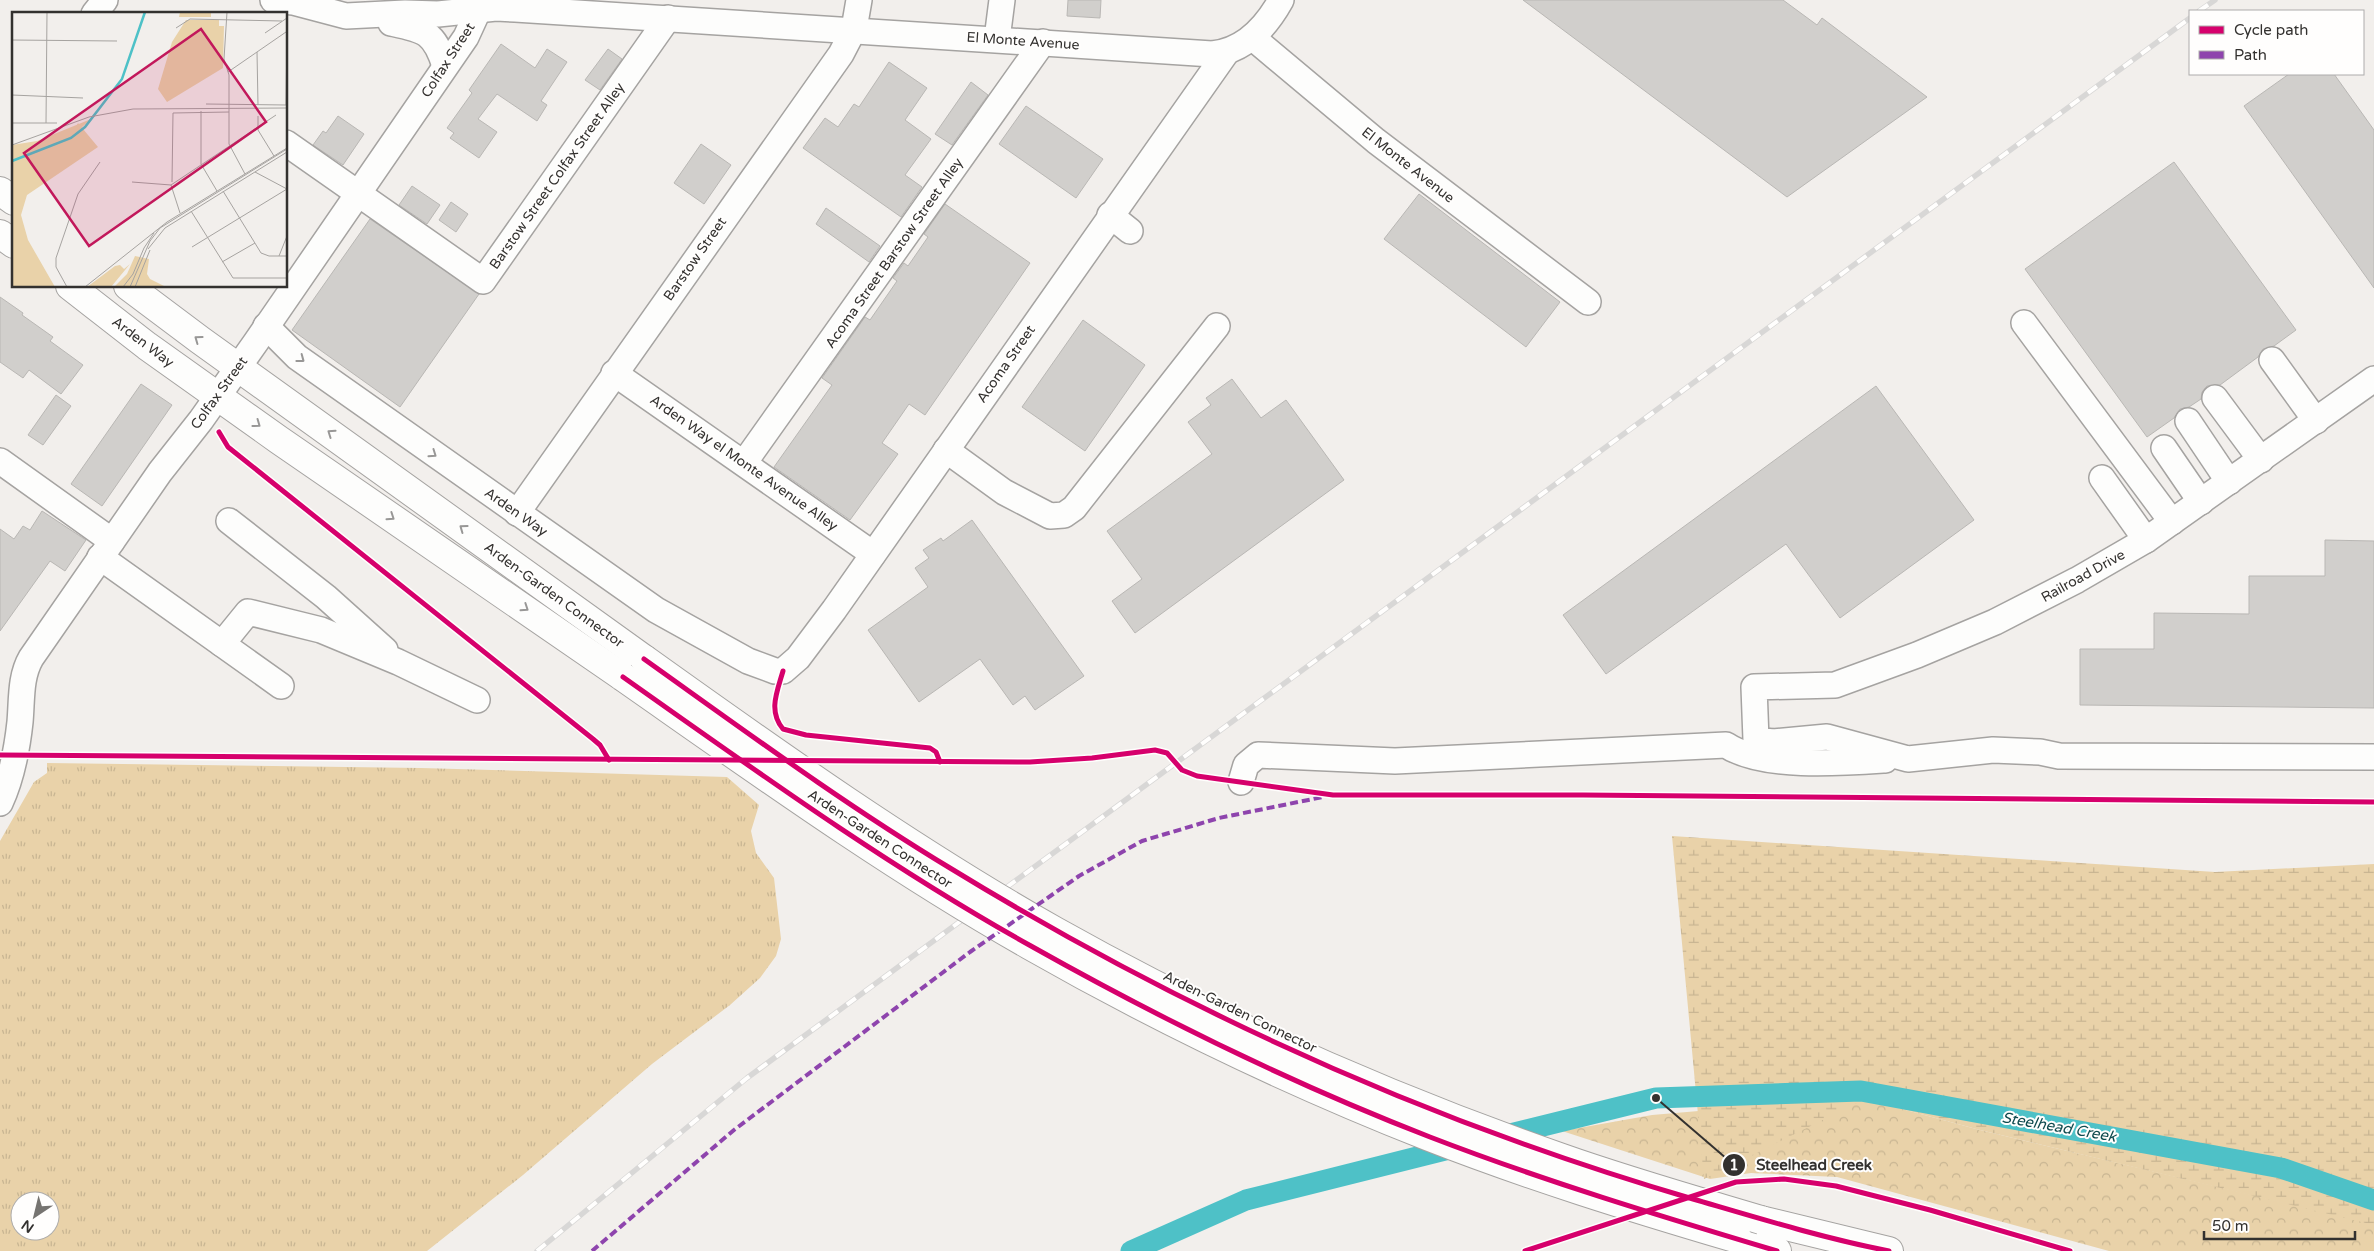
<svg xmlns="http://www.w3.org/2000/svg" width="2374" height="1251" font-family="'Varela Round',sans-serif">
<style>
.grass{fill:url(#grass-tufts);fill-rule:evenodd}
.forest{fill:url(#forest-crowns)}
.wetland{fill:url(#wetland-marsh)}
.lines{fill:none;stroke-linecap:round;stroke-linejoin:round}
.canal{stroke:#4ec1c7;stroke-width:21}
.building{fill:#d1cfcc;stroke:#b9b7b4}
.minor-casing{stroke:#a5a3a1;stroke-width:28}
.major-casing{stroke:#a5a3a1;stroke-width:30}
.minor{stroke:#fdfdfc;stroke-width:25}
.major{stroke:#fdfdfc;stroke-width:28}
.rail-casing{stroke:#d8d7d6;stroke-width:5.5}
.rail{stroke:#fffefd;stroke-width:4;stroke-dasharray:11;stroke-linecap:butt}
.major-bridge-casing{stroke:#a5a3a1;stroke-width:30;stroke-linecap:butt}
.major-bridge{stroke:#fdfdfc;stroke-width:28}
.quiet{stroke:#8e44ad;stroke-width:4;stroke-dasharray:8 4;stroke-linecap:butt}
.cycleway-casing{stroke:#fffefd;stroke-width:8}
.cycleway{stroke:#d6006c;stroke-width:5}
.oneway{stroke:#989796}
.labels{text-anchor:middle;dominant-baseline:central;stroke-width:4;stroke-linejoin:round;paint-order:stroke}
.street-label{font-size:14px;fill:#33312f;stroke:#fffefd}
.water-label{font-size:15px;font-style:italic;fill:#104b4f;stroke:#fffefd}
.inset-river{fill:none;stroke:#4ec1c7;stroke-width:2.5}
.inset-road{fill:none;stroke:#a6a3a0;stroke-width:1}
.view{fill:#c2185b;fill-opacity:0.15;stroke:#c2185b;stroke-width:2.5}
.inset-edge{fill:none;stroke:#33312f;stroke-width:2.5}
.leader{fill:none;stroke:#33312f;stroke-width:2}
.callout-dot{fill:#33312f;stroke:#fffefd;stroke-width:2}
.mark-label{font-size:15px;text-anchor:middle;font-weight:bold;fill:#fff}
.callout-label{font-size:15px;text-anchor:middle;font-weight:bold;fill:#33312f;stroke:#fffefd;stroke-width:4;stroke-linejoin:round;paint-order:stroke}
</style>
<defs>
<pattern id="grass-tufts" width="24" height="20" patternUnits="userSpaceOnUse" patternTransform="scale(1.25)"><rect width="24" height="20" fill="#e9d2a9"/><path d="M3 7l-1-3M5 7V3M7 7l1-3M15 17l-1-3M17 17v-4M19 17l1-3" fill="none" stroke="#c8b592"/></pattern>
<pattern id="forest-crowns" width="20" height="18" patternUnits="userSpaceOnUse" patternTransform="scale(1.25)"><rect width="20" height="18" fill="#e9d2a9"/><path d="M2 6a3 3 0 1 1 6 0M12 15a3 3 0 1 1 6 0" fill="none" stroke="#c8b592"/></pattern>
<pattern id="wetland-marsh" width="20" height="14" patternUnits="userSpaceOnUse" patternTransform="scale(1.25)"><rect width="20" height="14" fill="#e9d2a9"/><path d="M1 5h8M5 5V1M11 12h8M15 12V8" fill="none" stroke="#c8b592"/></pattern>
</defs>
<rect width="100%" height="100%" fill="#f2efec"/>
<!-- grass -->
<path class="grass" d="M47 763 421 768 727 777 759 805 751 831 756 853 774 878 781 939 776 956 760 978 730 1005 652 1064 523 1175 427 1251H0V841L34 782 47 773ZM20 1201H50V1231H20Z"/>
<!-- forest -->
<polygon class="forest" points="1865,1099 1980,1130 2374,1224 2374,1251 2109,1251 1837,1177 1751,1173 1710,1179 1562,1131 1652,1115 1814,1101"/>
<!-- wetland -->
<polygon class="wetland" points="1672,836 2215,872 2374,864 2374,1225 1980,1130 1865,1099 1704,1179"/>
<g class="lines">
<!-- canal -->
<g class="canal">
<polyline points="1498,1137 1656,1098 1861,1091 2281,1168 2374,1200"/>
<polyline points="1131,1251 1246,1200 1461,1146"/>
</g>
</g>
<!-- building -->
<g class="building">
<polygon points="1068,0 1101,0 1100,18 1067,16"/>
<polygon points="1523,0 1783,0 1817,25 1822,18 1927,97 1787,197"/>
<polygon points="501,44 535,68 547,49 567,62 541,101 547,105 537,121 497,94 478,119 497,132 479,158 450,138 454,133 447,128 472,93 469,90"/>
<polygon points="608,49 622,59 600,90 585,80"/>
<polygon points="889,62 927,88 905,120 931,139 905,175 922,187 901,217 803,148 825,118 838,127 854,104 859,107"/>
<polygon points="2289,74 2334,74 2374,130 2374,288 2244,106"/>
<polygon points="971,82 988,95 952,145 935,134"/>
<polygon points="1026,106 1103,159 1076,198 999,144"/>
<polygon points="338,116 364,134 343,165 313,145 323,131 326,133"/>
<polygon points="701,144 731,165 704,204 674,183"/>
<polygon points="2174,162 2296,330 2274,346 2263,349 2258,357 2220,385 2207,386 2202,392 2201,399 2189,407 2180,409 2174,418 2147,437 2025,269"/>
<polygon points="412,186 440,205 427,224 399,205"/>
<polygon points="1419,194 1560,302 1526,347 1384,239"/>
<polygon points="451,202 468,214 456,232 439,220"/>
<polygon points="945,204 1030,263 925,415 909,404 882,443 898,454 850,520 774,467 832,385 822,378 865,317 870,320 897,281 893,278 904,263 908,266 928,237 924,234"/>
<polygon points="826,208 880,246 869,262 816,224"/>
<polygon points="370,219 479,294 400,407 292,330"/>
<polygon points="0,297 23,313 22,315 53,337 50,341 83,365 61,394 29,370 23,378 0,362"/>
<polygon points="1083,320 1145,365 1085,451 1022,407"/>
<polygon points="1232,379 1261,418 1286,400 1344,480 1135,633 1112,601 1142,579 1107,531 1212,454 1188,422 1211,405 1206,398"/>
<polygon points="141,384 172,405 102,506 71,484"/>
<polygon points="1876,386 1974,520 1840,618 1786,544 1606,674 1563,615"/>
<polygon points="56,395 71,406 43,445 28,435"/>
<polygon points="42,511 86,540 65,571 50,561 0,631 0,529 14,539 23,526 30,530"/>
<polygon points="972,520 1084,676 1035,710 1025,696 1013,705 980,659 919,702 868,630 928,587 915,568 929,558 923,550 941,538 943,541"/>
<polygon points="2325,540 2374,541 2374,708 2080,705 2080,649 2154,649 2154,613 2249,614 2249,576 2325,576"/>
</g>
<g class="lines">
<defs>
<g id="minor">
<path d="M273 0 293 2 346 16 405 13 438 14 496 8 515 9 1212 54C1244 51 1266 27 1281 0"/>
<polyline points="94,14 105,0"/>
<path d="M391 23C424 30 434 31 445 66"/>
<polyline points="1253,38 1376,141 1588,302"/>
<polyline points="997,39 1002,0"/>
<polyline points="286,143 483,281 668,18"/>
<polyline points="1110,215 1130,231"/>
<polyline points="2024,323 2172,522"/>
<polyline points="266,326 297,357 656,610 748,661 775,671 783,671 798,658 834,610 1226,53"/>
<polyline points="2272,360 2316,421"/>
<polyline points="614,373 873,554"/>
<polyline points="2374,379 2146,540 2077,580 1995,622 1917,655 1835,685 1754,687 1756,740 1773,742 1827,737 1908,759 1993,750 2040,752 2059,756 2374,757"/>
<polyline points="2215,398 2261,460"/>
<polyline points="2188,421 2229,482"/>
<polyline points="2164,448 2201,502"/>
<polyline points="946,450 1004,492 1050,516 1064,515 1074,508 1217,326"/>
<polyline points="0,461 112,541"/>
<polyline points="744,463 1043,42"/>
<polyline points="2102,478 2146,540"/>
<polyline points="517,513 841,54 854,29 859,0"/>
<polyline points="229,521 326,597 385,650"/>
<polyline points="100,557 281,686"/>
<polyline points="222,644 248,612 321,630 398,662 477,700"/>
<path d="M1241 782 1246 765 1258 755 1395 761 1726 745C1762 769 1842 763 1885 760"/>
<path d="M0 803C12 777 17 750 20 722 22 700 20 677 31 658L160 472 201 420 256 342 466 37 483 0"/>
</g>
<g id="major">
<polyline points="0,191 14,201"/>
<polyline points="0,234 14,244"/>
<polyline points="70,286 147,346 279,440 623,677"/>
<polyline points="128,286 200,340 644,659"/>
<polyline points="1761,1220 1889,1251"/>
<polyline points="1738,1239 1777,1251"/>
</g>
</defs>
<!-- minor casing -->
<use href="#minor" class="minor-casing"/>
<!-- major casing -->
<use href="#major" class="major-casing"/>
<!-- minor -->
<use href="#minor" class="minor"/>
<!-- major -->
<use href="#major" class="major"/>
<defs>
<g id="rail">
<polyline points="2199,11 2215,0"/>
<polyline points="537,1251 747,1078 2190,18"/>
</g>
</defs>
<!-- rail casing -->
<use href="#rail" class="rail-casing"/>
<!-- rail -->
<use href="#rail" class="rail"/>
<defs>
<g id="major-bridge">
<path d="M644 659C778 755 912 850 1055 931 1217 1022 1387 1097 1562 1158 1627 1181 1694 1200 1761 1220"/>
<path d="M623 677C756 770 888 865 1029 945 1157 1018 1290 1082 1427 1136 1529 1176 1633 1208 1738 1239"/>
</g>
</defs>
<!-- major-bridge casing -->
<use href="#major-bridge" class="major-bridge-casing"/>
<!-- major-bridge -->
<use href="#major-bridge" class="major-bridge"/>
<!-- quiet -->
<polyline class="quiet" points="592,1251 734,1130 970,952 1079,876 1142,841 1219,818 1323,797"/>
<defs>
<g id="cycleway">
<polyline points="219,432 228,447 593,739 600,745 609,760"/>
<path d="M644 659C745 731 844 804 950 868 1182 1010 1432 1123 1693 1199 1758 1218 1823 1238 1889 1251"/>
<path d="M783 671C777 692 768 711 783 729L806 735 930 748 936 752 940 762"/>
<path d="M623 677C756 771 889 867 1031 946 1159 1018 1293 1084 1430 1137 1544 1181 1660 1216 1777 1251"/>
<polyline points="0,755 1030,762 1092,758 1155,750 1167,753 1182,770 1197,776 1333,795 1583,795 2374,802"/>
<polyline points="1525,1251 1736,1182 1784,1179 1836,1186 1930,1210 2070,1251"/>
</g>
</defs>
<!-- cycleway casing -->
<use href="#cycleway" class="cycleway-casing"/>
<!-- cycleway -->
<use href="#cycleway" class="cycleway"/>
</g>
<!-- one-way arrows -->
<defs><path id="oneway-chevron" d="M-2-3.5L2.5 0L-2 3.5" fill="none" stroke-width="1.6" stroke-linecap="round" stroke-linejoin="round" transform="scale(1.25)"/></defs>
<g class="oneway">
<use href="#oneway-chevron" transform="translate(198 339) rotate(-144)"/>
<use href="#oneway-chevron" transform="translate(301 359) rotate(37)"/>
<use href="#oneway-chevron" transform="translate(257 424) rotate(36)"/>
<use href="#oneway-chevron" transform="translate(331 433) rotate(-145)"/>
<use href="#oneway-chevron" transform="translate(433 454) rotate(35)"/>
<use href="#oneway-chevron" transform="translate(391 517) rotate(34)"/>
<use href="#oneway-chevron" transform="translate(463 528) rotate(-144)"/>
<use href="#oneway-chevron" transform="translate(525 608) rotate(34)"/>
</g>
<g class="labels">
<!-- street labels -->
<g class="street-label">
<text transform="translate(1023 41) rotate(4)">El Monte Avenue</text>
<text transform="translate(448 60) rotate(-57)">Colfax Street</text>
<text transform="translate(1408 165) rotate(38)">El Monte Avenue</text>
<text transform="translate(557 176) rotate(-55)">Barstow Street Colfax Street Alley</text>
<text transform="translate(894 253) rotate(-55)">Acoma Street Barstow Street Alley</text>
<text transform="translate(695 259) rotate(-55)">Barstow Street</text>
<text transform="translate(143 342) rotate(37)">Arden Way</text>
<text transform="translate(1006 364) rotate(-55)">Acoma Street</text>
<text transform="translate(219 393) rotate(-54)">Colfax Street</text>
<text transform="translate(744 463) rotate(35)">Arden Way el Monte Avenue Alley</text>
<text transform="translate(516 512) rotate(35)">Arden Way</text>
<text transform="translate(2083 576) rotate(-29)">Railroad Drive</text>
<text transform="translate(554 595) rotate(36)">Arden-Garden Connector</text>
<text transform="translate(880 839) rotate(33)">Arden-Garden Connector</text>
<text transform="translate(1240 1012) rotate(26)">Arden-Garden Connector</text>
</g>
<!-- water labels -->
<g class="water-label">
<text transform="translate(2059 1127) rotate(10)">Steelhead Creek</text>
</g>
</g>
<!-- overview -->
<g transform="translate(12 12)">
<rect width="275" height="275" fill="#f2efec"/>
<path d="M168 0H199V5H167ZM174 8H207V14H212L211 56 155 90 146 77 160 30ZM118 252 99 275H75L103 254 108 253 112 257Z" fill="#e9d2a9"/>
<path d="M79 107 58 126 0 148V133L25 129Z" fill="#e9d2a9"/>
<path d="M66 111 86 135 15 183 9 203 16 228 43 275H0V147L58 126ZM123 244 137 247 135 262 138 267 154 275H102L115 262Z" fill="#e9d2a9"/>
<path class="inset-river" d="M0 149 59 126 73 115 110 67 133 0"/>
<path class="inset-road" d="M215 0 212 47 217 63V132L233 162M164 16 178 7 270 9M253 21 275 6M0 28 105 29M245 40 246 93M216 60 274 20M0 83 71 86M194 92 275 93M274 93 275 20M189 99V152L205 179M246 104V118L262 144M0 111H45M34 111 35 0M0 133 77 105 121 97 275 96M243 160 275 177M120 170 159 173M160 170 161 101 217 100M159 173 264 103M159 173 168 201M211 179 249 241 257 244H275M179 199 221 266H275M180 235 275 177M132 236 142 221M136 237 153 216 275 140M267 244 275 224M210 250 243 231M55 275 44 255V246L66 182 88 150M73 275 155 210 275 136M111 275 121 262 132 236M118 275 138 229 148 216 275 137M123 275 138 238M131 275H149"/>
<path class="view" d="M189 17 254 110 77 234 12 141Z"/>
<rect width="275" height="275" class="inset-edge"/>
</g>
<!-- callouts -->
<path class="leader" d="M1656 1098L1734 1165"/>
<g class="callout-dot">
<circle cx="1656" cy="1098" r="5"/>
<circle cx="1734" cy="1165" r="12"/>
</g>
<g class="mark-label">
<text x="1734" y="1170">1</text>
</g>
<g class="callout-label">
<text x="1814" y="1170">Steelhead Creek</text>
</g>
<!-- legend -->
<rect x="2189" y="10" width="175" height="65" fill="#fffefd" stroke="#adacab"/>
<rect x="2199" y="26" width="25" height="8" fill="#d6006c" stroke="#adacab"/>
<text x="2234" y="35" font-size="15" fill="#33312f">Cycle path</text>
<rect x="2199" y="51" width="25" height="8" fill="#8e44ad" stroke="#adacab"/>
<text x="2234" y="60" font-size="15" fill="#33312f">Path</text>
<!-- north arrow -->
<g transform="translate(35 1216) rotate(215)"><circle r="24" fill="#fffefd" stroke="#adacab"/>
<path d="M0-4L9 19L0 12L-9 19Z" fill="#767471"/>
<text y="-8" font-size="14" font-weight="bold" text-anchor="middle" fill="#33312f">N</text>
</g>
<!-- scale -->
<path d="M2204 1231v8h151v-8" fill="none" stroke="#33312f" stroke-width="2.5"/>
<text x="2212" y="1231" font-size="15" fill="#33312f" stroke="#fffefd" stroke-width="4" paint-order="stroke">50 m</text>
</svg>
